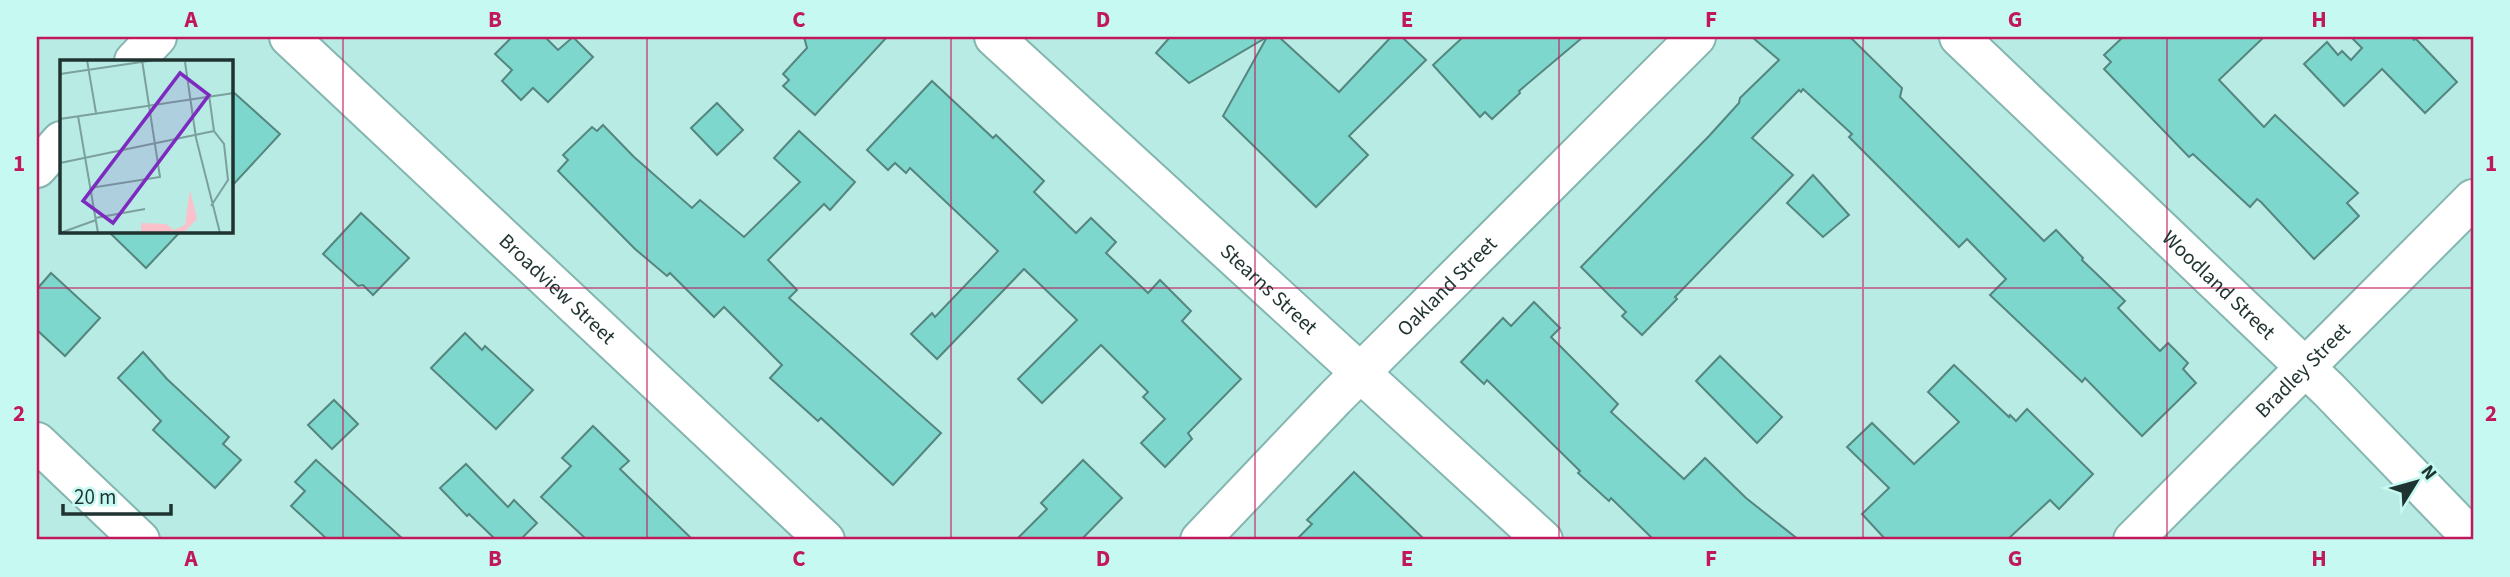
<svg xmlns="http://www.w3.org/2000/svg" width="2510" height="577" font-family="'Source Sans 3',sans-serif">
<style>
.building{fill:#7dd7cc;stroke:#55857f;stroke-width:2}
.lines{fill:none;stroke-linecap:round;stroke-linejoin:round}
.street-casing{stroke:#84b5af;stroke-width:42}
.secondary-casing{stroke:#84b5af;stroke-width:42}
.street{stroke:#fff;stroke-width:38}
.secondary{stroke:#fff;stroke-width:38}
.grid{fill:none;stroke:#c2185b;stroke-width:2;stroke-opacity:0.55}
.labels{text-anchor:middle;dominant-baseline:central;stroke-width:5;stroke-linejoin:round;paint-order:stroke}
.street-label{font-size:21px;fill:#1f3330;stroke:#c5f9f2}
.inset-road{fill:none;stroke:#7ba19c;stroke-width:2}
.view{fill:#7b2cbf;fill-opacity:0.15;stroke:#7b2cbf;stroke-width:3.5}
.inset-edge{fill:none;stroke:#1f3330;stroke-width:3.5}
.neatline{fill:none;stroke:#c2185b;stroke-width:2.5}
.grid-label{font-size:23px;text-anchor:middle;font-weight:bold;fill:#c2185b}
</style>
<rect width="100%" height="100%" fill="#b8ebe4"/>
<!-- building -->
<g class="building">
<polygon points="512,37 545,37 558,50 573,37 593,57 548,102 533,88 521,100 502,81 512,70 495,54"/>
<polygon points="804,37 887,37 815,115 783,86 789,80 783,74 807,48"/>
<polygon points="1170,37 1267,37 1189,83 1156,53"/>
<polygon points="1267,37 1279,37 1339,92 1391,37 1402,37 1426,60 1349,136 1368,155 1316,207 1223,116"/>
<polygon points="1463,37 1583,37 1519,91 1520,93 1492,119 1485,112 1480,117 1433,65"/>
<polygon points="1752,37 1850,37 1902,88 1900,97 2044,241 2056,230 2083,258 2082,260 2125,301 2118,308 2160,351 2168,343 2188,363 2183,369 2196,383 2142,436 2085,378 2082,382 1990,295 2006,279 1967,239 1959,247 1849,137 1852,134 1803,89 1801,92 1799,90 1752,138 1793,175 1675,297 1677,299 1642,335 1622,316 1626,312 1581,267 1709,136 1739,103 1740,98 1779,60"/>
<polygon points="2123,37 2264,37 2219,80 2264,127 2275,115 2358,193 2347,203 2359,216 2314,259 2261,202 2257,199 2250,207 2193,154 2189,157 2104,69 2111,62 2104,55"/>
<polygon points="2351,37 2417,37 2413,40 2416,39 2457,82 2425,113 2382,69 2344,106 2304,64 2327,42 2338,55 2342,51 2351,60 2362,48"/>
<polygon points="932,81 993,138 996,135 1044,181 1034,192 1076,233 1091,218 1116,242 1106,253 1148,293 1160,280 1191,311 1182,321 1241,379 1188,433 1192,439 1165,467 1141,443 1165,419 1143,397 1148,392 1101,345 1042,403 1018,379 1077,320 1024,269 937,359 911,334 932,313 935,317 998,251 910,168 906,173 895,163 888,170 867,150"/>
<polygon points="231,90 280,134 231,187"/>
<polygon points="717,103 743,130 717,155 691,128"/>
<polygon points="603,125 634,157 692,208 700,200 744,237 800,182 774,158 799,131 855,182 830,210 824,204 768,260 797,290 789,298 941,433 893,485 821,418 818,421 770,378 782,365 724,307 714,317 670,273 667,276 635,249 558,171 568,160 563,155 592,127 597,131"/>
<polygon points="1813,175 1849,215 1823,237 1787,203"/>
<polygon points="361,213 409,258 373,295 363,285 358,286 323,254"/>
<polygon points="108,231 181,231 146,268"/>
<polygon points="51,273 100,318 65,356 37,330 37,289"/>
<polygon points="1534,302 1560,328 1551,337 1618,404 1611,412 1684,479 1705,458 1746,498 1799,540 1654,540 1611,498 1609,501 1578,473 1580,471 1487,380 1484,384 1461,362 1503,318 1511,326"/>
<polygon points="465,333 482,350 485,346 533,390 496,429 431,368"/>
<polygon points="143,352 167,379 229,437 223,444 241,460 215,488 153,430 161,421 118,378"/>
<polygon points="1720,356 1782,417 1757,443 1696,381"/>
<polygon points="1954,365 2009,417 2010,415 2016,421 2027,409 2093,474 2059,509 2050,500 2007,540 1886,540 1862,514 1889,488 1847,447 1872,423 1914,464 1959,422 1928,392"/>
<polygon points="334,400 358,424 332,449 308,425"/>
<polygon points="593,426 629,461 620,469 693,540 587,540 541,497 571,466 562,458"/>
<polygon points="316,460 404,540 328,540 291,506 305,491 295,482"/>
<polygon points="1083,460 1122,498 1081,540 1016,540 1047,509 1041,503"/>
<polygon points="466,464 508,507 514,500 537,523 520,540 496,540 469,514 467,516 440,488"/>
<polygon points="1354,472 1425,540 1296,540 1312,524 1307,520"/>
</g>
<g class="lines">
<defs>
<g id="street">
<path id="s1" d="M289 37 825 540"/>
<path id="s2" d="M994 37 1543 540"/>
<polyline points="134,61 157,37"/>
<polyline points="37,168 61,141"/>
<polyline points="37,442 140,540"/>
<path id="s3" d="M1200 540 1335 398 1696 37"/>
<path id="s4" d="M2133 540 2473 199"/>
</g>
<g id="secondary">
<path id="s5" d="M1959 37 2329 390 2473 539"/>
</g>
</defs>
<!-- street casing -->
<use href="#street" class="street-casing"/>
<!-- secondary casing -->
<use href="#secondary" class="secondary-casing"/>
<!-- street -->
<use href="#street" class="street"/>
<!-- secondary -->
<use href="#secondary" class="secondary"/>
</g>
<!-- grid -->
<path class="grid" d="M343 37V540M647 37V540M951 37V540M1255 37V540M1559 37V540M1863 37V540M2167 37V540M37 288H2473"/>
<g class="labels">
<!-- street labels -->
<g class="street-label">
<text stroke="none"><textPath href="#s5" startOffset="359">Woodland Street</textPath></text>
<text stroke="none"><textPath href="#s3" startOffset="354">Oakland Street</textPath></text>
<text stroke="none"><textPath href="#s2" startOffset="373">Stearns Street</textPath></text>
<text stroke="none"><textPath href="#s1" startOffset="368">Broadview Street</textPath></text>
<text stroke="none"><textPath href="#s4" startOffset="240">Bradley Street</textPath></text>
</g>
</g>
<!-- overview -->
<g transform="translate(60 60)">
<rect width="173" height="173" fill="#b8ebe4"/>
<path d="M130 130 137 159 123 173 81 172V163L106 164 114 170 125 165Z" fill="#fac1cb"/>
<path class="inset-road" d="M27 0 36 53M108 0H140M125 2 136 78 160 173M0 14 95 0M149 35 154 71 164 84 168 120 151 146M18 56 38 173M0 59 174 33M0 103 154 71M30 128 100 117 82 0M35 158 85 149M0 173 36 160"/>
<path class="view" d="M120 13 149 35 53 163 23 141Z"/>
<rect width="173" height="173" class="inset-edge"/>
</g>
<!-- border -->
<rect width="2510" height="577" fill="none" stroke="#c5f9f2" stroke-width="77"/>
<!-- north arrow -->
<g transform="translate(2416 482) rotate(53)" stroke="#c5f9f2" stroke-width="5" paint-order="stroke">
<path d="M0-5L12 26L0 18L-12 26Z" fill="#1f3330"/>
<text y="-10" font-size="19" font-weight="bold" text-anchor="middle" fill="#1f3330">N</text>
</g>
<!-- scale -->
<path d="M63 504v10h108v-10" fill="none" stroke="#1f3330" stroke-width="3.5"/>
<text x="74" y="504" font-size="21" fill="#1f3330" stroke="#c5f9f2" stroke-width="5" paint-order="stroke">20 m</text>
<rect x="38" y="38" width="2434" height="500" class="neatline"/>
<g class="grid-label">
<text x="191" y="27">A</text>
<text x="495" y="27">B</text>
<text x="799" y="27">C</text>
<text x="1103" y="27">D</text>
<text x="1407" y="27">E</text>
<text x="1711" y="27">F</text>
<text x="2015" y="27">G</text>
<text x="2319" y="27">H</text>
<text x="19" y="171">1</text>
<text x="2491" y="171">1</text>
<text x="19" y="421">2</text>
<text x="2491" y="421">2</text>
<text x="191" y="566">A</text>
<text x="495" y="566">B</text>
<text x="799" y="566">C</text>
<text x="1103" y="566">D</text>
<text x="1407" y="566">E</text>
<text x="1711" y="566">F</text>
<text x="2015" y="566">G</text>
<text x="2319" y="566">H</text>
</g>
</svg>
